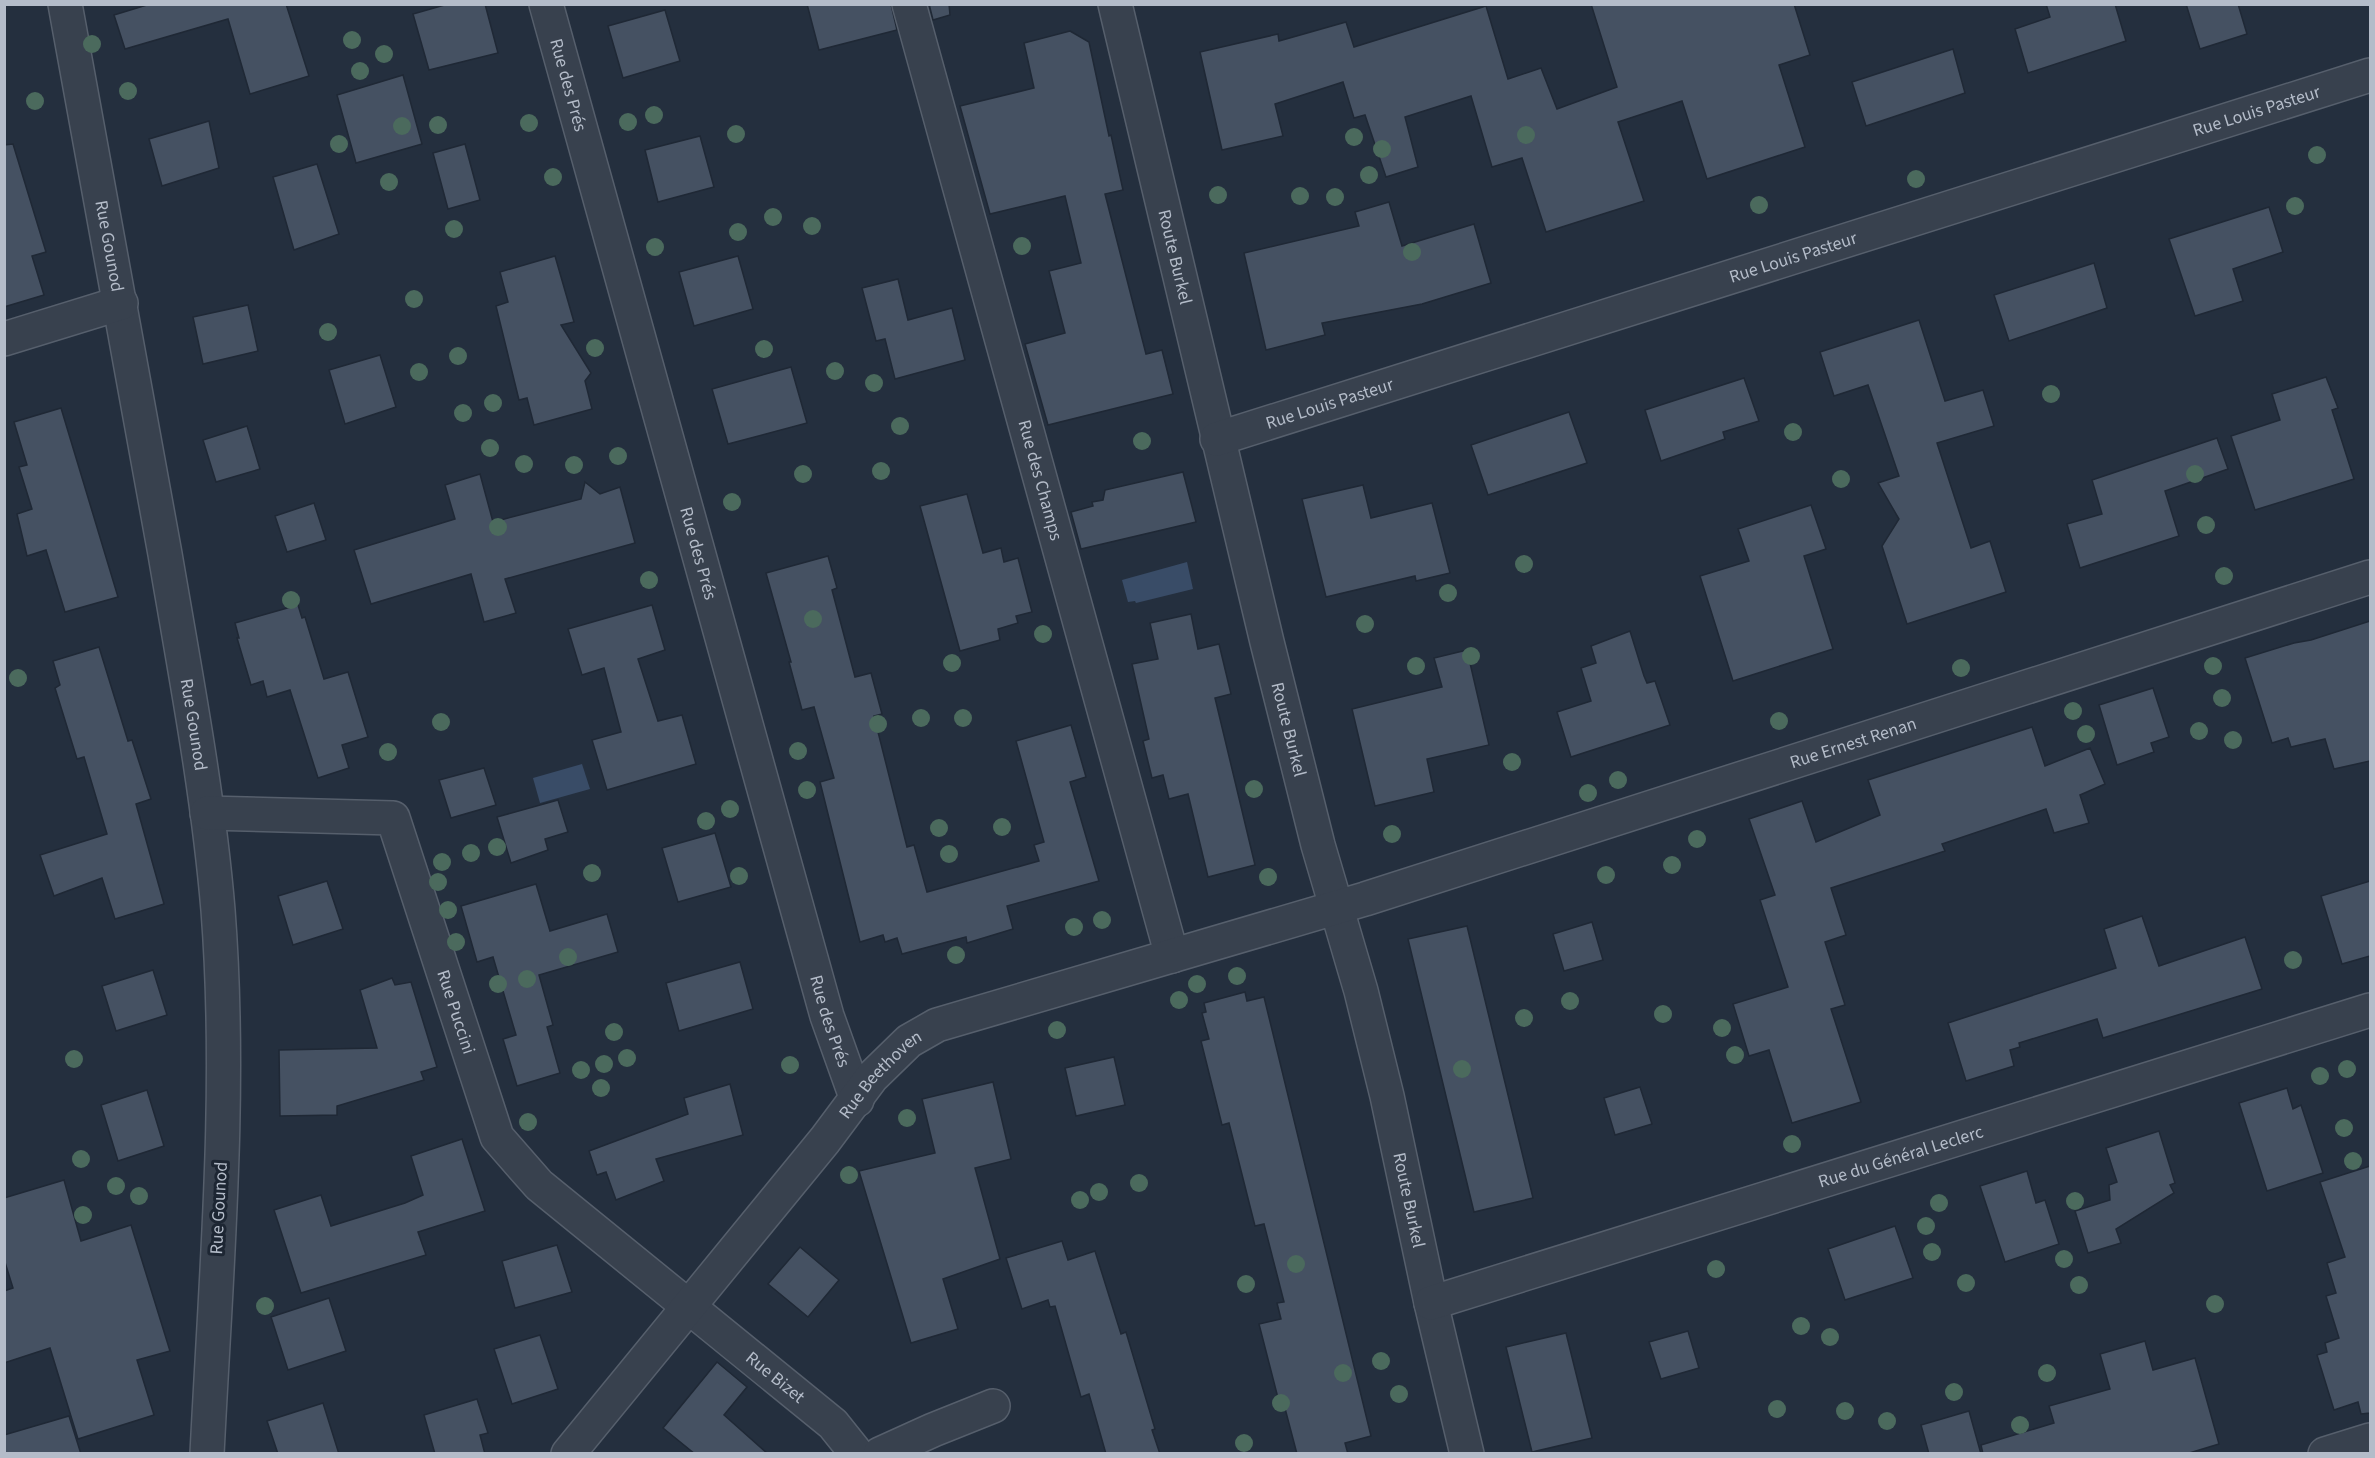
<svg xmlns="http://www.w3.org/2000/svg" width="2375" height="1458" font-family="'Source Sans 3',sans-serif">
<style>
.water{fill:#394c67}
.building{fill:#455162;stroke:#1f2835;stroke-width:1.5}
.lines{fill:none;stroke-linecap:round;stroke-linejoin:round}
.minor-casing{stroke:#565f6c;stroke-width:36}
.minor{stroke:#38414e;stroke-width:33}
.tree{fill:#4b6a5d}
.labels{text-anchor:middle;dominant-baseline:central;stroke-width:6;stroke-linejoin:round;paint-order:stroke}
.street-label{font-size:18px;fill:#b4bcc9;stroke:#1d2633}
</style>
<rect width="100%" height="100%" fill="#242f3e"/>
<!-- water -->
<g class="water">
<polygon points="1187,562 1193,589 1136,603 1135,601 1128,602 1122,580"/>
<polygon points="582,764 590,789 540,803 533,778"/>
</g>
<!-- building -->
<g class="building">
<polygon points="150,4 286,4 309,76 250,94 228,19 125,49 114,15"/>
<polygon points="448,4 485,4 498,53 429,70 413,14"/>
<polygon points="807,4 891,4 897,30 819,50"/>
<polygon points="929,4 949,4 950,15 933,20"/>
<polygon points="1591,4 1794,4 1810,55 1779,65 1805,147 1707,179 1682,101 1618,122 1644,201 1546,232 1522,158 1492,167 1471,96 1405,117 1418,167 1386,177 1365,115 1354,118 1343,82 1275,104 1283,136 1222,150 1200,52 1278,34 1279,41 1346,22 1354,47 1486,6 1508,79 1541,68 1557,109 1617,87"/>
<polygon points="2046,4 2115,4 2126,41 2028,73 2015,29 2050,17"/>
<polygon points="2186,4 2238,4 2247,34 2200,49"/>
<polygon points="665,10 680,61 623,78 608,26"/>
<polygon points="1070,31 1089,42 1109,136 1111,135 1123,190 1105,194 1146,354 1162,350 1173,394 1048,425 1025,344 1065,333 1049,271 1081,263 1065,196 990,214 960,106 1034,88 1024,43"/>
<polygon points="1953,49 1965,93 1866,126 1852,82"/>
<polygon points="403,75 422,144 356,163 337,95"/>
<polygon points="209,121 219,168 162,186 149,139"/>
<polygon points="700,136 714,187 658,202 645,150"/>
<polygon points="13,144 46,252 32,256 44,295 4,307 4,145"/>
<polygon points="465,144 480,200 448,209 433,153"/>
<polygon points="317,164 339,234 294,250 273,177"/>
<polygon points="1389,202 1402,246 1474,224 1491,283 1422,304 1322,323 1325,335 1266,350 1244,253 1359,226 1355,212"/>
<polygon points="2269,207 2283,252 2233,269 2243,301 2195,316 2169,239"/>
<polygon points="555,256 574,322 561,325 591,373 585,381 592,409 534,425 527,398 519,400 496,306 508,302 500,272"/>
<polygon points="738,256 753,309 694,326 679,272"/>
<polygon points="2094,263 2107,308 2009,341 1994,295"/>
<polygon points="898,279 908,320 952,308 965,360 895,379 885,339 876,341 862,288"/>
<polygon points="248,305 258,351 203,364 193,317"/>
<polygon points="1919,320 1945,401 1983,390 1994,426 1937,443 1971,548 1990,541 2006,592 1907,624 1882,546 1899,519 1878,483 1899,476 1868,385 1834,396 1820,352"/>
<polygon points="380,355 396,407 345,424 329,370"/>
<polygon points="791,367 807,423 728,444 712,389"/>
<polygon points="2326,377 2338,408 2332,410 2354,479 2255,510 2231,436 2280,420 2272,394"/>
<polygon points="1744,378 1759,421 1723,432 1725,439 1661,461 1645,410"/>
<polygon points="61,408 118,597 65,612 46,550 27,556 17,514 32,509 19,467 27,465 14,422"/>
<polygon points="1569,412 1587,463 1488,495 1471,445"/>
<polygon points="247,426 260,469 216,482 203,440"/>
<polygon points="2217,438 2228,469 2165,491 2179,536 2080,568 2067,524 2102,514 2092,480"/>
<polygon points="1183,472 1196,522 1081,549 1071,512 1093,506 1092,502 1103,500 1105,490"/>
<polygon points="480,474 493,522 581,499 585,482 600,494 620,487 635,543 505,579 516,613 484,622 471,574 371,604 354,550 455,519 445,485"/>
<polygon points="1363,485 1371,518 1432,503 1450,573 1416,581 1415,576 1326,597 1302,499"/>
<polygon points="967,494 983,553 1001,548 1004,562 1018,558 1032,612 1016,616 1018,623 998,629 1000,640 960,651 920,506"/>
<polygon points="314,503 326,540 287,552 275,516"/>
<polygon points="1811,505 1826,549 1804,556 1833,649 1733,681 1700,576 1749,561 1738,529"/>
<polygon points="828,556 837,588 832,590 855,677 871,673 882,714 874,716 907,847 914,845 927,892 1039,861 1034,845 1044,842 1016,741 1071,725 1086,777 1070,782 1099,881 1007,906 1013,929 967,943 966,937 902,954 897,938 885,942 883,935 860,942 820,782 834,778 814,707 802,710 789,662 791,662 766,573"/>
<polygon points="298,605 302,618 305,617 324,679 348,672 368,737 342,745 349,768 318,778 290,690 267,697 263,681 251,685 237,638 239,638 235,623"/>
<polygon points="652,605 665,650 638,659 658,721 682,715 696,764 607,790 592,740 621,732 604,668 582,675 568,629"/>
<polygon points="1191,614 1198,649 1219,644 1231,694 1215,698 1255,865 1208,877 1188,794 1169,799 1163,775 1152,778 1143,741 1149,739 1132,664 1158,659 1150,623"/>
<polygon points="2370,621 2370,761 2334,769 2325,739 2291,747 2288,738 2272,743 2245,658 2294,643 2311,640"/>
<polygon points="1630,631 1644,676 1647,683 1655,681 1670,725 1571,757 1557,712 1591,701 1581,668 1596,663 1591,646"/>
<polygon points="99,647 128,741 132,740 151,799 136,804 164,904 115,919 102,878 54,896 40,855 107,834 84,757 77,759 55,688 60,685 53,661"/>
<polygon points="1467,650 1489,745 1427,759 1434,792 1375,806 1352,709 1442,687 1434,658"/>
<polygon points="2153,688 2169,737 2151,743 2154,752 2117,765 2099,705"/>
<polygon points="2032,727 2045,766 2090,748 2105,784 2080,795 2089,823 2054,833 2046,809 1942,844 1945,851 1831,888 1846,935 1825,942 1845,1005 1831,1009 1861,1102 1792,1123 1769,1050 1749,1056 1733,1004 1788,987 1760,900 1775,895 1749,819 1802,801 1816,842 1880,815 1868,780"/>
<polygon points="484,768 496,805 451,818 439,780"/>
<polygon points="558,800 568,832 545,839 548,850 511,863 497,817"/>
<polygon points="715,833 731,887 678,902 662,848"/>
<polygon points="327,881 343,929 293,945 278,896"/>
<polygon points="2370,881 2370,956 2342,964 2321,896"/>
<polygon points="536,884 550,931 607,914 618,952 539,975 553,1025 547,1027 560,1073 517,1086 503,1039 516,1035 493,957 477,962 461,906"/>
<polygon points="2142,916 2159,966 2245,937 2262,989 2103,1038 2097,1019 2019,1043 2020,1047 2010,1050 2014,1066 1966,1081 1948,1023 2116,968 2104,929"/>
<polygon points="1592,922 1603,960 1564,971 1553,934"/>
<polygon points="1467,926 1533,1198 1474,1212 1408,939"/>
<polygon points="740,962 753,1009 679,1031 666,983"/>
<polygon points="153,970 167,1015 116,1031 102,986"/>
<polygon points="392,978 395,985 411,982 437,1067 421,1072 424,1080 337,1106 337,1115 280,1116 279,1050 377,1048 360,990"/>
<polygon points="1245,992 1247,1001 1264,997 1371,1436 1345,1443 1348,1454 1297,1454 1282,1397 1278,1398 1259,1324 1281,1319 1277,1303 1284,1302 1264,1224 1255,1226 1229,1123 1222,1125 1201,1041 1209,1039 1202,1013 1206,1012 1204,1003"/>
<polygon points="1114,1057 1125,1105 1076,1116 1065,1068"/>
<polygon points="993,1082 1011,1159 975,1168 1000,1259 943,1279 958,1329 911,1343 859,1171 935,1153 922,1099"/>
<polygon points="730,1084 743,1135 656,1159 664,1181 616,1200 606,1172 597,1175 589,1151 688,1114 684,1098"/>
<polygon points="1640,1087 1652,1124 1615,1135 1604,1098"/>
<polygon points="2287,1088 2293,1109 2301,1105 2323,1173 2267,1191 2239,1103"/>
<polygon points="147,1090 164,1146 118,1161 101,1105"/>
<polygon points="2159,1131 2175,1183 2170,1185 2174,1193 2116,1229 2121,1243 2088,1253 2075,1211 2110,1200 2109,1185 2117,1182 2106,1148"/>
<polygon points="462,1139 485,1211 418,1232 426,1255 301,1293 274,1210 321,1195 331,1226 405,1203 423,1195 411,1156"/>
<polygon points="2370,1166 2370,1413 2361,1414 2358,1402 2334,1410 2317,1355 2327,1352 2325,1343 2339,1338 2326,1296 2336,1293 2327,1263 2345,1257 2320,1182"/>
<polygon points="2027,1171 2036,1203 2045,1200 2059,1244 2005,1262 1980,1186"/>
<polygon points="64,1180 81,1241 131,1225 170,1351 137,1360 154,1415 78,1439 50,1348 4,1363 4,1291 13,1288 4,1259 4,1198"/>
<polygon points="1895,1226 1913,1278 1845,1300 1828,1249"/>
<polygon points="1062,1241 1068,1260 1095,1251 1121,1334 1126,1332 1155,1429 1152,1430 1160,1454 1106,1454 1089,1394 1081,1397 1055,1306 1050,1307 1048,1300 1022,1309 1006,1258"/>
<polygon points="557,1245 572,1292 515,1308 502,1261"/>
<polygon points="800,1247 839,1280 808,1317 768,1284"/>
<polygon points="329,1298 346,1351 288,1370 271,1317"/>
<polygon points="1688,1331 1699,1368 1661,1379 1649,1342"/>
<polygon points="1566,1333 1592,1438 1532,1452 1506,1347"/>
<polygon points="540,1335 558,1389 512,1404 494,1349"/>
<polygon points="2145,1341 2153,1370 2195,1358 2219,1444 2186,1454 1983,1454 1981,1445 2054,1423 2049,1406 2110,1389 2100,1354"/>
<polygon points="717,1362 747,1387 724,1415 768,1454 695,1454 663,1428"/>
<polygon points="477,1399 488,1433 480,1435 485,1454 435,1454 424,1415"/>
<polygon points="323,1403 339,1454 278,1454 267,1421"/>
<polygon points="1969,1411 1981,1454 1929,1454 1921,1425"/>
<polygon points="69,1416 81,1454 4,1454 4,1435"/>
</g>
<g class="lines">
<defs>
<g id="minor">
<path id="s1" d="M65 4C99 188 133 371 165 554 185 672 208 791 218 910 232 1091 216 1273 207 1454"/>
<path id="s2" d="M546 4 827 1016 857 1100"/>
<path id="s3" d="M909 4 1172 956"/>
<path id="s4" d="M1115 4 1267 642 1318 845 1361 991 1387 1096 1431 1303 1467 1454"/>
<polyline points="4,339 121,303"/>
<path id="s5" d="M1217 439 2370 75"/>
<path id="s6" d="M207 813 393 818 497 1137 539 1185 833 1424 857 1454"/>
<path id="s7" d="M1431 1303 2370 1010"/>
<path id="s8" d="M568 1454 825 1140 872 1077 909 1041 937 1025 1365 899 2370 577"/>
<polyline points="880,1454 933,1430 993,1406"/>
<polyline points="2325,1454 2370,1440"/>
</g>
</defs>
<!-- minor casing -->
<use href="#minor" class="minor-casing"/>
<!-- minor -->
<use href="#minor" class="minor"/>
</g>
<!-- trees -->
<g class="tree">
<circle cx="352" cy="40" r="9"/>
<circle cx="92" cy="44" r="9"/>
<circle cx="384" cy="54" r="9"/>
<circle cx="360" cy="71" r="9"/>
<circle cx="128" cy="91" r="9"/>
<circle cx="35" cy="101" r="9"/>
<circle cx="654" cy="115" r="9"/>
<circle cx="628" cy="122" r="9"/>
<circle cx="529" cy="123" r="9"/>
<circle cx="438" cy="125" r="9"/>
<circle cx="402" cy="126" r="9"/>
<circle cx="736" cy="134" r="9"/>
<circle cx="1526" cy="135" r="9"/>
<circle cx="1354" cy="137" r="9"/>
<circle cx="339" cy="144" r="9"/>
<circle cx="1382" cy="149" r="9"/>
<circle cx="2317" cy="155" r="9"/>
<circle cx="1369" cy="175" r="9"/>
<circle cx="553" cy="177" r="9"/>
<circle cx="1916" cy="179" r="9"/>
<circle cx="389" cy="182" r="9"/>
<circle cx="1218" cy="195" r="9"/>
<circle cx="1300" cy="196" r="9"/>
<circle cx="1335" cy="197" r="9"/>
<circle cx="1759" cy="205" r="9"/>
<circle cx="2295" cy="206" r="9"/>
<circle cx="773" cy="217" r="9"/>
<circle cx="812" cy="226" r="9"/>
<circle cx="454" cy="229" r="9"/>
<circle cx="738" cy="232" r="9"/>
<circle cx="1022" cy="246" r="9"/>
<circle cx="655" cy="247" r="9"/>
<circle cx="1412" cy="252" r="9"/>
<circle cx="414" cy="299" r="9"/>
<circle cx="328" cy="332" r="9"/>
<circle cx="595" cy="348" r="9"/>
<circle cx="764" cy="349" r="9"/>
<circle cx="458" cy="356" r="9"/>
<circle cx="835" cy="371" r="9"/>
<circle cx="419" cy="372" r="9"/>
<circle cx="874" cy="383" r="9"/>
<circle cx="2051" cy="394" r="9"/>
<circle cx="493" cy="403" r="9"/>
<circle cx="463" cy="413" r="9"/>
<circle cx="900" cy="426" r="9"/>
<circle cx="1793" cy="432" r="9"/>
<circle cx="1142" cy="441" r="9"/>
<circle cx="490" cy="448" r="9"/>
<circle cx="618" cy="456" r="9"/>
<circle cx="524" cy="464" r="9"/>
<circle cx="574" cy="465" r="9"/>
<circle cx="881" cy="471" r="9"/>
<circle cx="803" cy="474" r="9"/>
<circle cx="2195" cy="474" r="9"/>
<circle cx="1841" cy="479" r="9"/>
<circle cx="732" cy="502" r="9"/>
<circle cx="2206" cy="525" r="9"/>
<circle cx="498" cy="527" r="9"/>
<circle cx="1524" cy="564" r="9"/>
<circle cx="2224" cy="576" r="9"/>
<circle cx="649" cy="580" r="9"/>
<circle cx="1448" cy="593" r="9"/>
<circle cx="291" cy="600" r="9"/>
<circle cx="813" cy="619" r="9"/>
<circle cx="1365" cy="624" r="9"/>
<circle cx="1043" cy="634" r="9"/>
<circle cx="1471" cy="656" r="9"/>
<circle cx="952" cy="663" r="9"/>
<circle cx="1416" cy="666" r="9"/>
<circle cx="2213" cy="666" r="9"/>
<circle cx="1961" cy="668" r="9"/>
<circle cx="18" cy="678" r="9"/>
<circle cx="2222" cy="698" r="9"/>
<circle cx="2073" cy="711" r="9"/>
<circle cx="921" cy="718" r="9"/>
<circle cx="963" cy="718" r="9"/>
<circle cx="1779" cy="721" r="9"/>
<circle cx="441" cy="722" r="9"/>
<circle cx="878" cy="724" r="9"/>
<circle cx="2199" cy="731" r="9"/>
<circle cx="2086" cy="734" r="9"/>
<circle cx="2233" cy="740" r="9"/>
<circle cx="798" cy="751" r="9"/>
<circle cx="388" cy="752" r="9"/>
<circle cx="1512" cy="762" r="9"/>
<circle cx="1618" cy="780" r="9"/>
<circle cx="1254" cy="789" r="9"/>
<circle cx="807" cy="790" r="9"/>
<circle cx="1588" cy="793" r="9"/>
<circle cx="730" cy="809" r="9"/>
<circle cx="706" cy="821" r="9"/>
<circle cx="1002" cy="827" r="9"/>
<circle cx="939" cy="828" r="9"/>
<circle cx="1392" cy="834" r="9"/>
<circle cx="1697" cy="839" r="9"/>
<circle cx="497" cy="847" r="9"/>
<circle cx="471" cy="853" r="9"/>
<circle cx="949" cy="854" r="9"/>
<circle cx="442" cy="862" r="9"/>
<circle cx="1672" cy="865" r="9"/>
<circle cx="592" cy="873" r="9"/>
<circle cx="1606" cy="875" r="9"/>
<circle cx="739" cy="876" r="9"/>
<circle cx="1268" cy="877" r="9"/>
<circle cx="438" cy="882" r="9"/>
<circle cx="448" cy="910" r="9"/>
<circle cx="1102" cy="920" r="9"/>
<circle cx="1074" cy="927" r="9"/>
<circle cx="456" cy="942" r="9"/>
<circle cx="956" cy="955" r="9"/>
<circle cx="568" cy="957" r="9"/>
<circle cx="2293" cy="960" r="9"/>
<circle cx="1237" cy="976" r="9"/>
<circle cx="527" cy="979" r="9"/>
<circle cx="498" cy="984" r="9"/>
<circle cx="1197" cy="984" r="9"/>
<circle cx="1179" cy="1000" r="9"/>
<circle cx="1570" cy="1001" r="9"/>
<circle cx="1663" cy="1014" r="9"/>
<circle cx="1524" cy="1018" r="9"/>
<circle cx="1722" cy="1028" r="9"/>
<circle cx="1057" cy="1030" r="9"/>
<circle cx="614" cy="1032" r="9"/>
<circle cx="1735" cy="1055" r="9"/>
<circle cx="627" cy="1058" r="9"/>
<circle cx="74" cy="1059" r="9"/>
<circle cx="604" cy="1064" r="9"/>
<circle cx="790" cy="1065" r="9"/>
<circle cx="1462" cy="1069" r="9"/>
<circle cx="2347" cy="1069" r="9"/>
<circle cx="581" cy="1070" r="9"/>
<circle cx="2320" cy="1076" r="9"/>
<circle cx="601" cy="1088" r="9"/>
<circle cx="907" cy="1118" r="9"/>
<circle cx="528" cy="1122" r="9"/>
<circle cx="2344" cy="1128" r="9"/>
<circle cx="1792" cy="1144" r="9"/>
<circle cx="81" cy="1159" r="9"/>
<circle cx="2353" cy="1161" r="9"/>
<circle cx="849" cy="1175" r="9"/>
<circle cx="1139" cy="1183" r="9"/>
<circle cx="116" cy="1186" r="9"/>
<circle cx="1099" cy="1192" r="9"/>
<circle cx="139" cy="1196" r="9"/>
<circle cx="1080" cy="1200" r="9"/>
<circle cx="2075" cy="1201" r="9"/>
<circle cx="1939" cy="1203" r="9"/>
<circle cx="83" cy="1215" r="9"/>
<circle cx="1926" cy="1226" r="9"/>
<circle cx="1932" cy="1252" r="9"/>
<circle cx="2064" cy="1259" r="9"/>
<circle cx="1296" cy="1264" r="9"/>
<circle cx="1716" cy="1269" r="9"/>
<circle cx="1966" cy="1283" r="9"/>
<circle cx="1246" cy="1284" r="9"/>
<circle cx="2079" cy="1285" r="9"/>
<circle cx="2215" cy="1304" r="9"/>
<circle cx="265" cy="1306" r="9"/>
<circle cx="1801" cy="1326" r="9"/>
<circle cx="1830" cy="1337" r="9"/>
<circle cx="1381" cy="1361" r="9"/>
<circle cx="1343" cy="1373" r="9"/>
<circle cx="2047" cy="1373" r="9"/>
<circle cx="1954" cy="1392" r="9"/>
<circle cx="1399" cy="1394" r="9"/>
<circle cx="1281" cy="1403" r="9"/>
<circle cx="1777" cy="1409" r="9"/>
<circle cx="1845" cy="1411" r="9"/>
<circle cx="1887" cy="1421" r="9"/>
<circle cx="2020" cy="1425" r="9"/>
<circle cx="1244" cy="1443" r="9"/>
</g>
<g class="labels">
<!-- street labels -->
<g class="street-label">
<text stroke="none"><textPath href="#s2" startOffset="84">Rue des Prés</textPath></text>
<text stroke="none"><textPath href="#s5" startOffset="1090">Rue Louis Pasteur</textPath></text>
<text stroke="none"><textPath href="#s1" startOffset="246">Rue Gounod</textPath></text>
<text stroke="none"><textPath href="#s4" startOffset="260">Route Burkel</textPath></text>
<text stroke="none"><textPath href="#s5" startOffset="604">Rue Louis Pasteur</textPath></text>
<text stroke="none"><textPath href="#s5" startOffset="118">Rue Louis Pasteur</textPath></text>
<text stroke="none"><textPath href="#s3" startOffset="494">Rue des Champs</textPath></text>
<text stroke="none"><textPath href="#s2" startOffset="570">Rue des Prés</textPath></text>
<text stroke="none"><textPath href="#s1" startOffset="732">Rue Gounod</textPath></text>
<text stroke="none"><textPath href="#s4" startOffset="746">Route Burkel</textPath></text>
<text stroke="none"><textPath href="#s8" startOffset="1527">Rue Ernest Renan</textPath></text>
<text stroke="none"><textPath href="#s6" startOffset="390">Rue Puccini</textPath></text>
<text stroke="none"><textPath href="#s2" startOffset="1056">Rue des Prés</textPath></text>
<text stroke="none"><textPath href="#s8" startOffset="492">Rue Beethoven</textPath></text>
<text stroke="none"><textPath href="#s7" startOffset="492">Rue du Général Leclerc</textPath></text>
<text stroke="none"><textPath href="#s4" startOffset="1232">Route Burkel</textPath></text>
<text transform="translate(219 1208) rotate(-87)">Rue Gounod</text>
<text stroke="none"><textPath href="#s6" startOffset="890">Rue Bizet</textPath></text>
</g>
</g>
<!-- border -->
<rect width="2375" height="1458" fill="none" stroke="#b4bcc9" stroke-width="12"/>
</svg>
